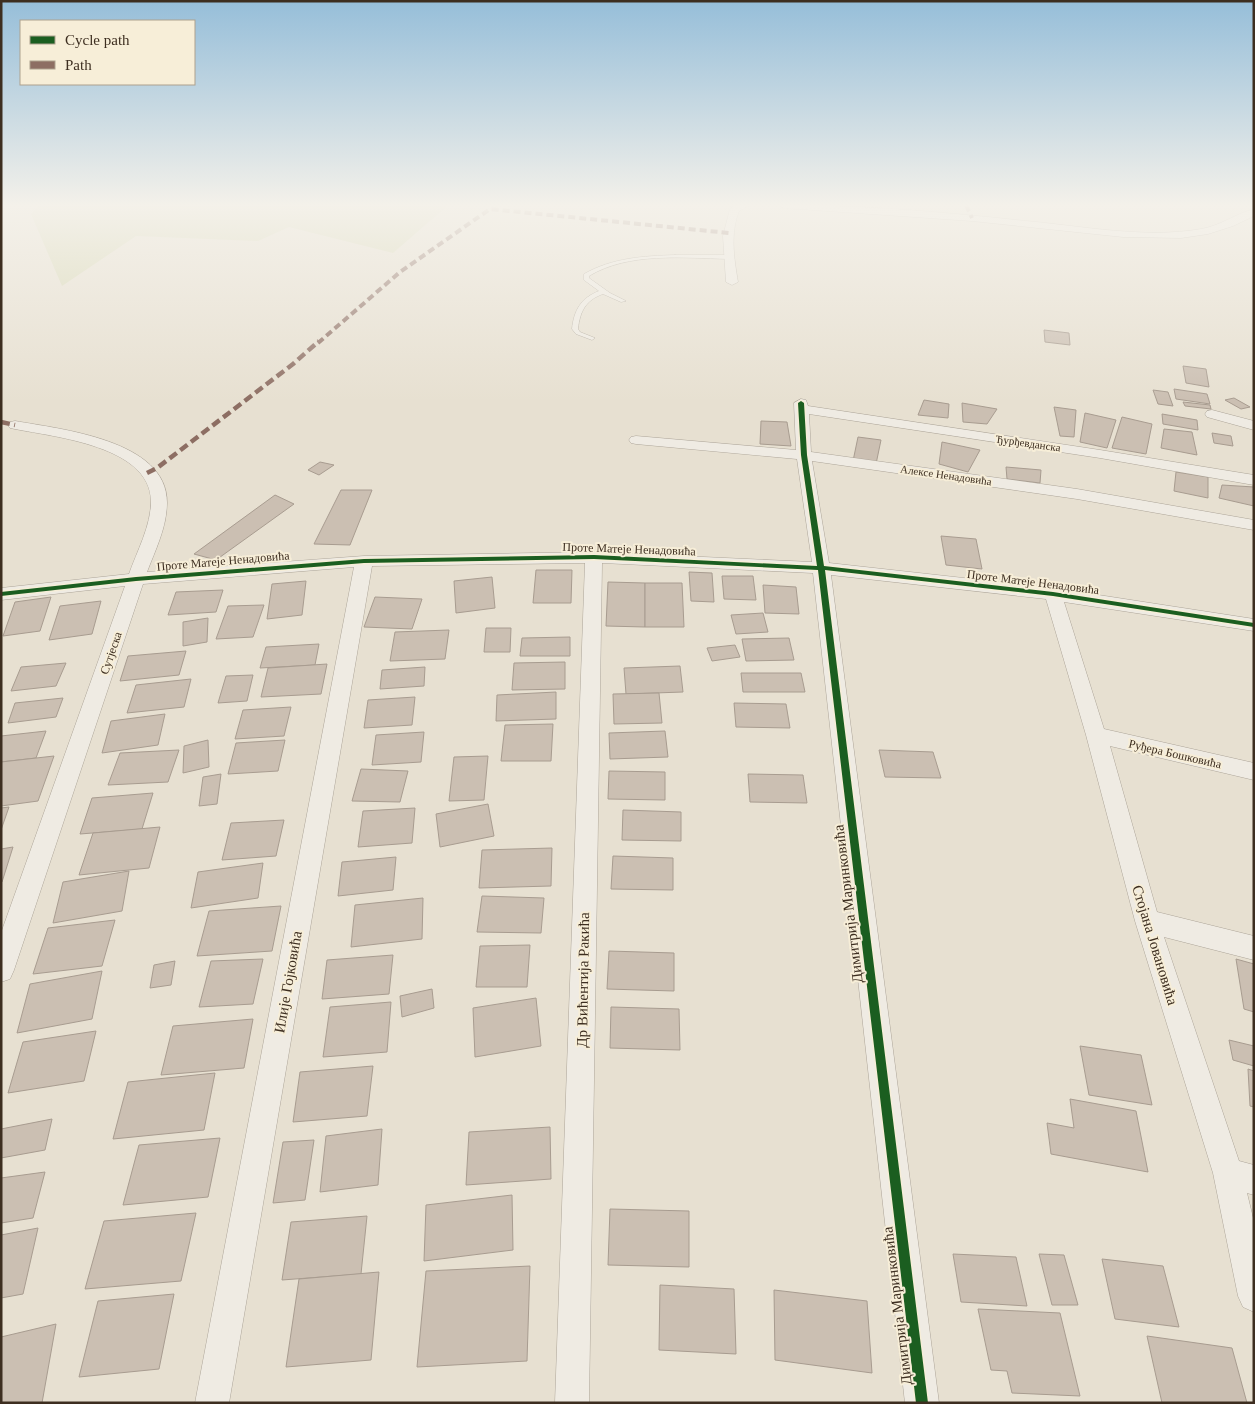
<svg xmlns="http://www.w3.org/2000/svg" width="1255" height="1404" font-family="'Times New Roman',serif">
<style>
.green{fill:#d6d7b3}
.building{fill:#cbbfb2;stroke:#a89c90}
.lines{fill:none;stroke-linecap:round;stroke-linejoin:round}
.service-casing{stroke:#ada599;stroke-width:1}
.minor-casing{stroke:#ada599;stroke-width:1}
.service{fill:#efebe3;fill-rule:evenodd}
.minor{fill:#efebe3;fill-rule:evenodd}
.quiet-far1{stroke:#8d6e63;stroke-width:4;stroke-dasharray:7 4;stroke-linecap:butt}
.quiet{stroke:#8d6e63;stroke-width:4.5;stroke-dasharray:9 4.5;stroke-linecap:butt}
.cycleway-casing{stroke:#f7eed8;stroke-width:3}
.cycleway{fill:#1b5e20;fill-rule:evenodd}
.labels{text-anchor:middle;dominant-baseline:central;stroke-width:4;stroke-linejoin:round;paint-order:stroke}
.far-street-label{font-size:11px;fill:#3d2e20;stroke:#f7eed8}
.street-label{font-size:12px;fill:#3d2e20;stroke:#f7eed8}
.near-street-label{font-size:15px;fill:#3d2e20;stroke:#f7eed8}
</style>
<rect width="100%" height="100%" fill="#e7e0d1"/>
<!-- green -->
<polygon class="green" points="39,205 425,205 446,207 393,253 289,227 258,241 136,236 62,286 31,214"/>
<!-- building -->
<g class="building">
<polygon points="1044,330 1069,333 1070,345 1045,342"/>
<polygon points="1183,366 1206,369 1209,387 1186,383"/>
<polygon points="1174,389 1207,394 1210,404 1176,399"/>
<polygon points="1153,390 1168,392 1173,406 1158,404"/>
<polygon points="1234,398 1250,407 1241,409 1225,400"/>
<polygon points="924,400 949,404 948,418 918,415"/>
<polygon points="1183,402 1210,405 1211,409 1185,406"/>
<polygon points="962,403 997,409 987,424 963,422"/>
<polygon points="1054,407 1076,410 1074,437 1060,436"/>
<polygon points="1085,413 1116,420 1107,448 1080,442"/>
<polygon points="1162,414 1197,420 1198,430 1163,424"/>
<polygon points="1122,417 1152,424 1146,454 1112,448"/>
<polygon points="761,421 787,422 791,446 760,444"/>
<polygon points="1164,429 1192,432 1197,455 1161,448"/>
<polygon points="1212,433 1231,436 1233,446 1214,443"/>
<polygon points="858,437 881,440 876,464 853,461"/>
<polygon points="942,442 980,450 968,472 939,464"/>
<polygon points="320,462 334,465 319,475 308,470"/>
<polygon points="1006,467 1041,470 1040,483 1007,479"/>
<polygon points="1176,472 1208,477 1208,498 1174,491"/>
<polygon points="1222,485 1254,487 1254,506 1219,498"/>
<polygon points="341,490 372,490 350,545 314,544"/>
<polygon points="275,495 294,504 216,560 194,554"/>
<polygon points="941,536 976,539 982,569 946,565"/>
<polygon points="536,570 572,570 571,603 533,603"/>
<polygon points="689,572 712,573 714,602 691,601"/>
<polygon points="722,576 753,576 756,600 724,599"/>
<polygon points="492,577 495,608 456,613 454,581"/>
<polygon points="306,581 302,615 267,619 272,584"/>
<polygon points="608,582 645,583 645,627 606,626"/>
<polygon points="645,583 682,583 684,627 645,627"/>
<polygon points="763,585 796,587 799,614 765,613"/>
<polygon points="223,590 216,612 168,615 176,592"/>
<polygon points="51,597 40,631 3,636 15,602"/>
<polygon points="375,597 422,599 412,629 364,627"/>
<polygon points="101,601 92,634 49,640 60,606"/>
<polygon points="264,605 253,637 216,639 228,606"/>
<polygon points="763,613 768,632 736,634 731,615"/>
<polygon points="208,618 207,642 183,646 183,622"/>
<polygon points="486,628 511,628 510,652 484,652"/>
<polygon points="449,630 445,659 390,661 395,632"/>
<polygon points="570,637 570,656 520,656 522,638"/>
<polygon points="789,638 794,660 746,661 742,639"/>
<polygon points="319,644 315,665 260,668 266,647"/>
<polygon points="735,645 740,657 712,661 707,648"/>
<polygon points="186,651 179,675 120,681 128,656"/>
<polygon points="565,662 565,689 512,690 514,663"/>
<polygon points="66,663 56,686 11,691 21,667"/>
<polygon points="327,664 321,694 261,697 268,668"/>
<polygon points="680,666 683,692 626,694 624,668"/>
<polygon points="425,667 424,686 380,689 382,670"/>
<polygon points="741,673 801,673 805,692 743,692"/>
<polygon points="253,675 247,701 218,703 226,676"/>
<polygon points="191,679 184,707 127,713 136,685"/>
<polygon points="556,692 556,719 496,721 497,695"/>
<polygon points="659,693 662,723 614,724 613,694"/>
<polygon points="415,697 412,725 364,728 368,700"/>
<polygon points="63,698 56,717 8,723 15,703"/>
<polygon points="734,703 786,704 790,728 736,727"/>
<polygon points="291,707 284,736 235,739 243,710"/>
<polygon points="165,714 158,745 102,753 111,721"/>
<polygon points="553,724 551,761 501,761 505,725"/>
<polygon points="46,731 36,758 1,762 1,736"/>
<polygon points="665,731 668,757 610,759 609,733"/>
<polygon points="424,732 421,762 372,765 376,735"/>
<polygon points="208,740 209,767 183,773 184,746"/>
<polygon points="285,740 278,771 228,774 236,743"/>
<polygon points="179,750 168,782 108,785 120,753"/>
<polygon points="879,750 933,752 941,778 885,777"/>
<polygon points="54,756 38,801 1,806 1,762"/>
<polygon points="488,756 484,800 449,801 454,757"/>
<polygon points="361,769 408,771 400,802 352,801"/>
<polygon points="609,771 665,772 665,800 608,799"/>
<polygon points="221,774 217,804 199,806 203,777"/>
<polygon points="748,774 803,775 807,803 750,802"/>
<polygon points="153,793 142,829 80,834 92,798"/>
<polygon points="488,804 494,836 440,847 436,814"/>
<polygon points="9,807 1,830 1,808"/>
<polygon points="415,808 412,843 358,847 363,811"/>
<polygon points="623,810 681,812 681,841 622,840"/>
<polygon points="284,820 276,856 222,860 231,823"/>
<polygon points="160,827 149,868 79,875 93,833"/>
<polygon points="13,847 2,882 1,882 1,849"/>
<polygon points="552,848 551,886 479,888 482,850"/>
<polygon points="613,856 673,858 673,890 611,889"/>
<polygon points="396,857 393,890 338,896 342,862"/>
<polygon points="263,863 258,898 191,908 198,872"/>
<polygon points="129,871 122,911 53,923 63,882"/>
<polygon points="482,896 544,898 541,933 477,932"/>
<polygon points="423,898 422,939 351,947 355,905"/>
<polygon points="281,906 272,951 197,956 209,911"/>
<polygon points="115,920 102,966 33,974 48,928"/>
<polygon points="530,945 527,987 476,987 480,946"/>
<polygon points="609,951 674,953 674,991 607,989"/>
<polygon points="393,955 389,994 322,999 327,960"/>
<polygon points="263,959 253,1004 199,1007 211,961"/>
<polygon points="1236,959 1254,964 1254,1012 1244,1009"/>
<polygon points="175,961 171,985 150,988 154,965"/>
<polygon points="102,971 92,1019 17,1033 30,984"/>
<polygon points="432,989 434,1008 402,1017 400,996"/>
<polygon points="536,998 541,1046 475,1057 473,1008"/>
<polygon points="391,1002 387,1052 323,1057 330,1007"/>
<polygon points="611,1007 679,1009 680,1050 610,1048"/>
<polygon points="253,1019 244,1068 161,1075 173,1026"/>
<polygon points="96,1031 84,1081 8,1093 23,1042"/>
<polygon points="1229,1040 1254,1046 1254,1066 1233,1060"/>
<polygon points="1080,1046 1141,1055 1152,1105 1089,1095"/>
<polygon points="373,1066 367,1116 293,1122 300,1072"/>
<polygon points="1248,1069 1254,1071 1254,1107 1250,1106"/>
<polygon points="215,1073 204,1130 113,1139 128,1082"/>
<polygon points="1070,1099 1136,1111 1148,1172 1051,1154 1047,1123 1074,1128"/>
<polygon points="52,1119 45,1150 1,1158 1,1129"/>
<polygon points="550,1127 551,1179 466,1185 469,1132"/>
<polygon points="382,1129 378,1185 320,1192 326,1136"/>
<polygon points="220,1138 208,1197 123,1205 139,1145"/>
<polygon points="314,1140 305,1200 273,1203 283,1142"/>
<polygon points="45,1172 33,1218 1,1223 1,1178"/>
<polygon points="512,1195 513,1250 424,1261 426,1205"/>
<polygon points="610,1209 689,1211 689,1267 608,1265"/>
<polygon points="196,1213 181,1281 85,1289 104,1221"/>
<polygon points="367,1216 361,1274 282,1280 291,1222"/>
<polygon points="38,1228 23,1294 1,1298 1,1235"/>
<polygon points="953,1254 1016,1257 1027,1306 961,1302"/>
<polygon points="1039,1254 1064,1255 1078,1305 1052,1305"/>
<polygon points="1102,1259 1163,1266 1179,1327 1115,1319"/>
<polygon points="530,1266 527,1361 417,1367 426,1271"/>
<polygon points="379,1272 371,1360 286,1367 299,1279"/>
<polygon points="660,1285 734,1289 736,1354 659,1350"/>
<polygon points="774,1290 867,1301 872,1373 775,1360"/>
<polygon points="174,1294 159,1369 79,1377 98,1301"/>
<polygon points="978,1309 1060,1313 1080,1396 1012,1393 1007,1371 991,1370"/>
<polygon points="56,1324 42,1403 1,1403 1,1337"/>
<polygon points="1147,1336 1232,1348 1247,1403 1162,1403"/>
</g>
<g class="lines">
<defs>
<path id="service" d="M675 255H728L731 257 728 259C683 258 629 252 589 276V278L610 293 626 301 621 302 603 294C586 300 580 311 578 329L580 332 595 338 592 340 576 334 572 329C574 310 581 298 599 291L584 280V274C612 258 643 256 675 255Z"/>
<g id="minor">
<path d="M736 205H750L739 211C730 234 734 258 738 282L732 285 726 282 723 236 730 209Z"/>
<path d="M779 205C861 205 944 212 1026 221 1082 226 1145 239 1201 229 1220 226 1235 214 1254 209V216L1233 226 1208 234 1181 238 1123 237 972 221 784 208Z"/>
<path d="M801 399 806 400 808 406 1100 450 1254 475V485L1100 458 809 414 811 452 1077 489 1254 520V530L1077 499 812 461 829 563 1053 588 1254 619V631L1064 602 1104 729 1254 763V780L1110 746 1157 912 1254 936V960L1164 937 1239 1161 1254 1165V1195L1247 1193 1254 1222V1312L1243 1307 1238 1296 1213 1173 1135 921 1086 735 1046 599 831 575 939 1403H905L813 573 602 563 589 1403H555L585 563 372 566 229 1403H195L354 567 143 584 14 970 10 979 1 982V933L125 586 1 600V588L129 574C137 551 151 526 151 501 150 446 55 437 15 429L10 428 8 425 10 422 15 421C60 429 168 440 167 503 167 527 155 551 147 572L364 556 594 552 812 562 797 459 636 444 631 443 629 440 631 437 636 436 796 450 794 403Z"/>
<polygon points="1212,410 1254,421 1254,430 1207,417 1205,414 1207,411"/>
</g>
</defs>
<!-- service casing -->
<use href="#service" class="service-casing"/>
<!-- minor casing -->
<use href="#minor" class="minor-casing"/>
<!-- service -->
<use href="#service" class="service"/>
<!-- minor -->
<use href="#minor" class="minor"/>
<!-- quiet-far1 -->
<g class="quiet-far1">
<polyline points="966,205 972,218"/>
<polyline points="318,343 400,272 490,209 729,233"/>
</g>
<!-- quiet -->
<g class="quiet">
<polyline points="1,422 15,425"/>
<polyline points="147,473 157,468 293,364 319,341"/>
</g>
<defs>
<polygon id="cycleway" points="801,401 804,403 807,455 824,566 1053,592 1254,623 1254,627 1053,596 825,570 928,1403 916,1403 818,570 594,559 364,563 136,581 1,596 1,592 136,577 364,559 594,555 817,566 801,455 798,403"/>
</defs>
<!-- cycleway casing -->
<use href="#cycleway" class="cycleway-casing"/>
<!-- cycleway -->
<use href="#cycleway" class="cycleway"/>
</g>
<!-- sky -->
<linearGradient id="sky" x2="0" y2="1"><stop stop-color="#96bed9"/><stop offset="0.51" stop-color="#f4f1ea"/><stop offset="1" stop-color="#f4f1ea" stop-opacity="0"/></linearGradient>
<rect width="1255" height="402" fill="url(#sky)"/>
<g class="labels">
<!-- far-street labels -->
<g class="far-street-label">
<text transform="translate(1028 443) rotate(8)">Ђурђевданска</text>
<text transform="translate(946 475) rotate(8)">Алексе Ненадовића</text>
</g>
<!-- street labels -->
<g class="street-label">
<text transform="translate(629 549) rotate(2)">Проте Матеје Ненадовића</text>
<text transform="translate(223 561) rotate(-5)">Проте Матеје Ненадовића</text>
<text transform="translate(1033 582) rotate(7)">Проте Матеје Ненадовића</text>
<text transform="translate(111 653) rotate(-71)">Сутјеска</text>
<text transform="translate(1175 754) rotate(13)">Руђера Бошковића</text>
</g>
<!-- near-street labels -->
<g class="near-street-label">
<text transform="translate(848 904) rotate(-97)">Димитрија Маринковића</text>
<text transform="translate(1155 945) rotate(73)">Стојана Јовановића</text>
<text transform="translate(583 980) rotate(-89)">Др Вићентија Ракића</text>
<text transform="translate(288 982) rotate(-80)">Илије Гојковића</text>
<text transform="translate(897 1306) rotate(-97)">Димитрија Маринковића</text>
</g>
</g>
<!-- border -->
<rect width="1255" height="1404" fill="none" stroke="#3d2e20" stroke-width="5"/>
<!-- legend -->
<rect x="20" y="20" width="175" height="65" fill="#f7eed8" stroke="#ada18e"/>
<rect x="30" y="36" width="25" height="8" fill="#1b5e20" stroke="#ada18e"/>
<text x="65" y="45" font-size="15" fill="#3d2e20">Cycle path</text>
<rect x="30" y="61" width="25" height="8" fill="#8d6e63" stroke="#ada18e"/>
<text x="65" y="70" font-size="15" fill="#3d2e20">Path</text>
</svg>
